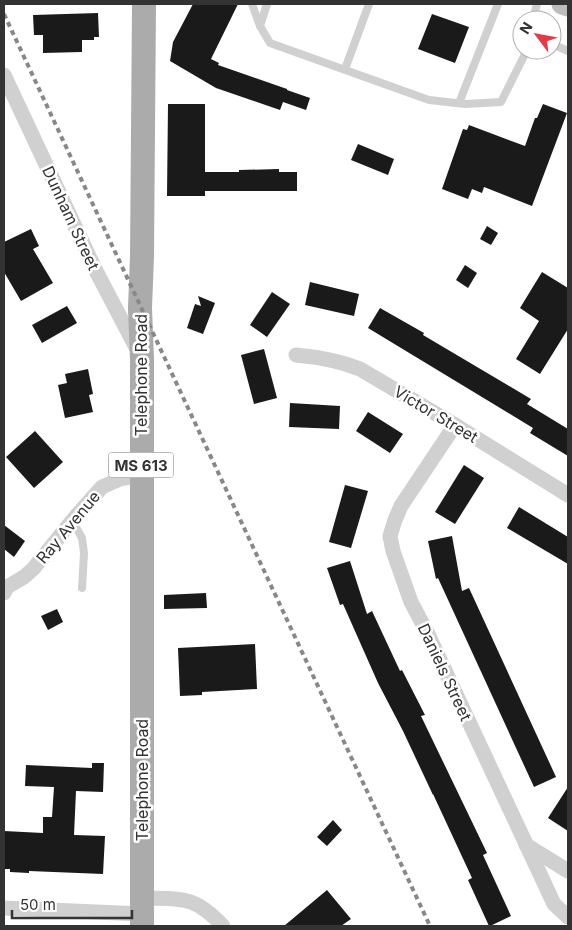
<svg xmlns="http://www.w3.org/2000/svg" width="572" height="930" font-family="Inter,sans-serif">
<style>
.building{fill:#1a1a1a}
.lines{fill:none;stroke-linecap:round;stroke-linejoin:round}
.lane{stroke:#d0d0d0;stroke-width:8}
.street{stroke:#d0d0d0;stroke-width:15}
.secondary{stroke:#bdbdbd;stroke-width:21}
.primary{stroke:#ababab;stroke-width:24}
.rail{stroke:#888;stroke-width:4;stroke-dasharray:5 4;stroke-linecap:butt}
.labels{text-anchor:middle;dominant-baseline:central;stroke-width:5;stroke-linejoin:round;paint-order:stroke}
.shield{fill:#fff;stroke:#707070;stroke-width:1}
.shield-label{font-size:15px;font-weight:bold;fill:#333}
.street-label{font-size:16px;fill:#333;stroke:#fff}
</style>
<rect width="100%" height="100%" fill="#fff"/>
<!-- building -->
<g class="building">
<polygon points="193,4 238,4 211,59 219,63 218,65 287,89 287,90 310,98 306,110 283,102 280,110 216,88 170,61 173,42"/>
<polygon points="98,13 99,37 94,37 94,40 82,40 82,52 43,53 43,35 34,35 33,15"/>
<polygon points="432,14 469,27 455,63 418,49"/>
<polygon points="168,104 205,104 205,172 239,172 239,170 279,169 279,172 297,172 297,191 205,191 205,196 167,196"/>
<polygon points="543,104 567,113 532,206 484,187 482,193 472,189 468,199 442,189 463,129 467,130 469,125 525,146 535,118 537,118"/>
<polygon points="358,144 394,159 388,175 351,160"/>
<polygon points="487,226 498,233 491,245 480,239"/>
<polygon points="31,229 39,246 33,249 53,283 21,301 4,272 4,242"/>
<polygon points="465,265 477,273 468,288 456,280"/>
<polygon points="542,272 568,288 568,329 540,374 516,359 539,321 520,308"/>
<polygon points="310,282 359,294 354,316 305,305"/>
<polygon points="272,292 290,304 267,337 250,325"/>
<polygon points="198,296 215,303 203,334 187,328 195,304 201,306"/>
<polygon points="67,306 77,323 42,343 32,325"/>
<polygon points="380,308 424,333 423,335 531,399 527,404 568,429 568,456 530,433 533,428 368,328"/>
<polygon points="264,349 277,398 254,404 241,355"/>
<polygon points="88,369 93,394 89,395 93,412 65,418 58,385 67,383 65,374"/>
<polygon points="290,403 340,406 339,429 289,427"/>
<polygon points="368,412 403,434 390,453 356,431"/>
<polygon points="35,431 63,462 34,488 6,457"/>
<polygon points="464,465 484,478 455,524 435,512"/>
<polygon points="345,485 368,491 351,548 329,542"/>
<polygon points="519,507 568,537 568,564 507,528"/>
<polygon points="4,525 25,541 14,557 4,549"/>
<polygon points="452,536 462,591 469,588 556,777 534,787 438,578 436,579 428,541"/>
<polygon points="350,561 367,614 372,611 400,671 402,670 425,715 421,716 487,853 483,855 511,916 490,926 489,926 468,880 472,878 433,794 433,795 403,731 378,683 343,604 340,605 327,568"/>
<polygon points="206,593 207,608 164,609 164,595"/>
<polygon points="57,609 63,622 48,630 41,616"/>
<polygon points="255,644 257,689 202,692 202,695 180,696 178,648"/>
<polygon points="92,763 104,763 103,792 76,791 74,835 105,836 103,874 29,871 29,873 10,872 10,869 4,869 4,831 43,833 43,817 52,817 54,787 25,786 26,765 92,768"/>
<polygon points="568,787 568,831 548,818"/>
<polygon points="333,820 342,830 327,846 317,837"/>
<polygon points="327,890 351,919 341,926 284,926"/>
</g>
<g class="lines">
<!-- lane -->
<g class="lane">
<polyline points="252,4 260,26 270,43 429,100 465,104 501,102 527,50"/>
<polyline points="533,20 537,4"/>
<polyline points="260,26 267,4"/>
<polyline points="552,44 568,51"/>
<polyline points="345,69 369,4"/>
<polyline points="459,103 498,4"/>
<polyline points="72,520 82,538 84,553 82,588"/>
</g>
<!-- street -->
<g class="street">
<polyline points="4,75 95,269 139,353"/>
<path d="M296 355C318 357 340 361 360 369L455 425 568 495"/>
<polyline points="455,425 401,506 395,520 390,536 393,551 411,602 427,632 554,904 568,917"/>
<polyline points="4,593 7,587 24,577 33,569 77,515 102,487 120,479 141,475"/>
<polyline points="526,845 568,871"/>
<path d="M142 898C182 899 194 895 223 926"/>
<polyline points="4,908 142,914"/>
</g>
<!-- secondary -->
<polyline class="secondary" points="562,4 568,6"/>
<!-- primary -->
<polyline class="primary" points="142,926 142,359 140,308 142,256 144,4"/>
<!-- rail -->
<polyline class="rail" points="4,14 430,926"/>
</g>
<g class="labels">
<!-- shield labels -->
<rect class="shield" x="108.5" y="452.5" width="65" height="25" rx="4"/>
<g class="shield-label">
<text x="141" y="465">MS 613</text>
</g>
<!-- street labels -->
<g class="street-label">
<text transform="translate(71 218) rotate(65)">Dunham Street</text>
<text transform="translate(141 375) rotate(-90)">Telephone Road</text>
<text transform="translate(436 414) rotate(31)">Victor Street</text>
<text transform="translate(68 527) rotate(-50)">Ray Avenue</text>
<text transform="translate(445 672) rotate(65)">Daniels Street</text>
<text transform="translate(142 780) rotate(-90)">Telephone Road</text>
</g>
</g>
<!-- border -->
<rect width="572" height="930" fill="none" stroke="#333333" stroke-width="10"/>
<!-- north arrow -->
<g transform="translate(537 35) rotate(302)"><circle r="24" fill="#ffffff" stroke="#adadad"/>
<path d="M0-4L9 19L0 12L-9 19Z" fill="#e63946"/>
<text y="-8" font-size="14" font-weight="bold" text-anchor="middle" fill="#333333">N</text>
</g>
<!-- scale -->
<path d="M12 910v8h120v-8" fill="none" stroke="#333333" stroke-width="2.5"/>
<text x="20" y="910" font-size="15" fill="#333333" stroke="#ffffff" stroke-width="4" paint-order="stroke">50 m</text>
</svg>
